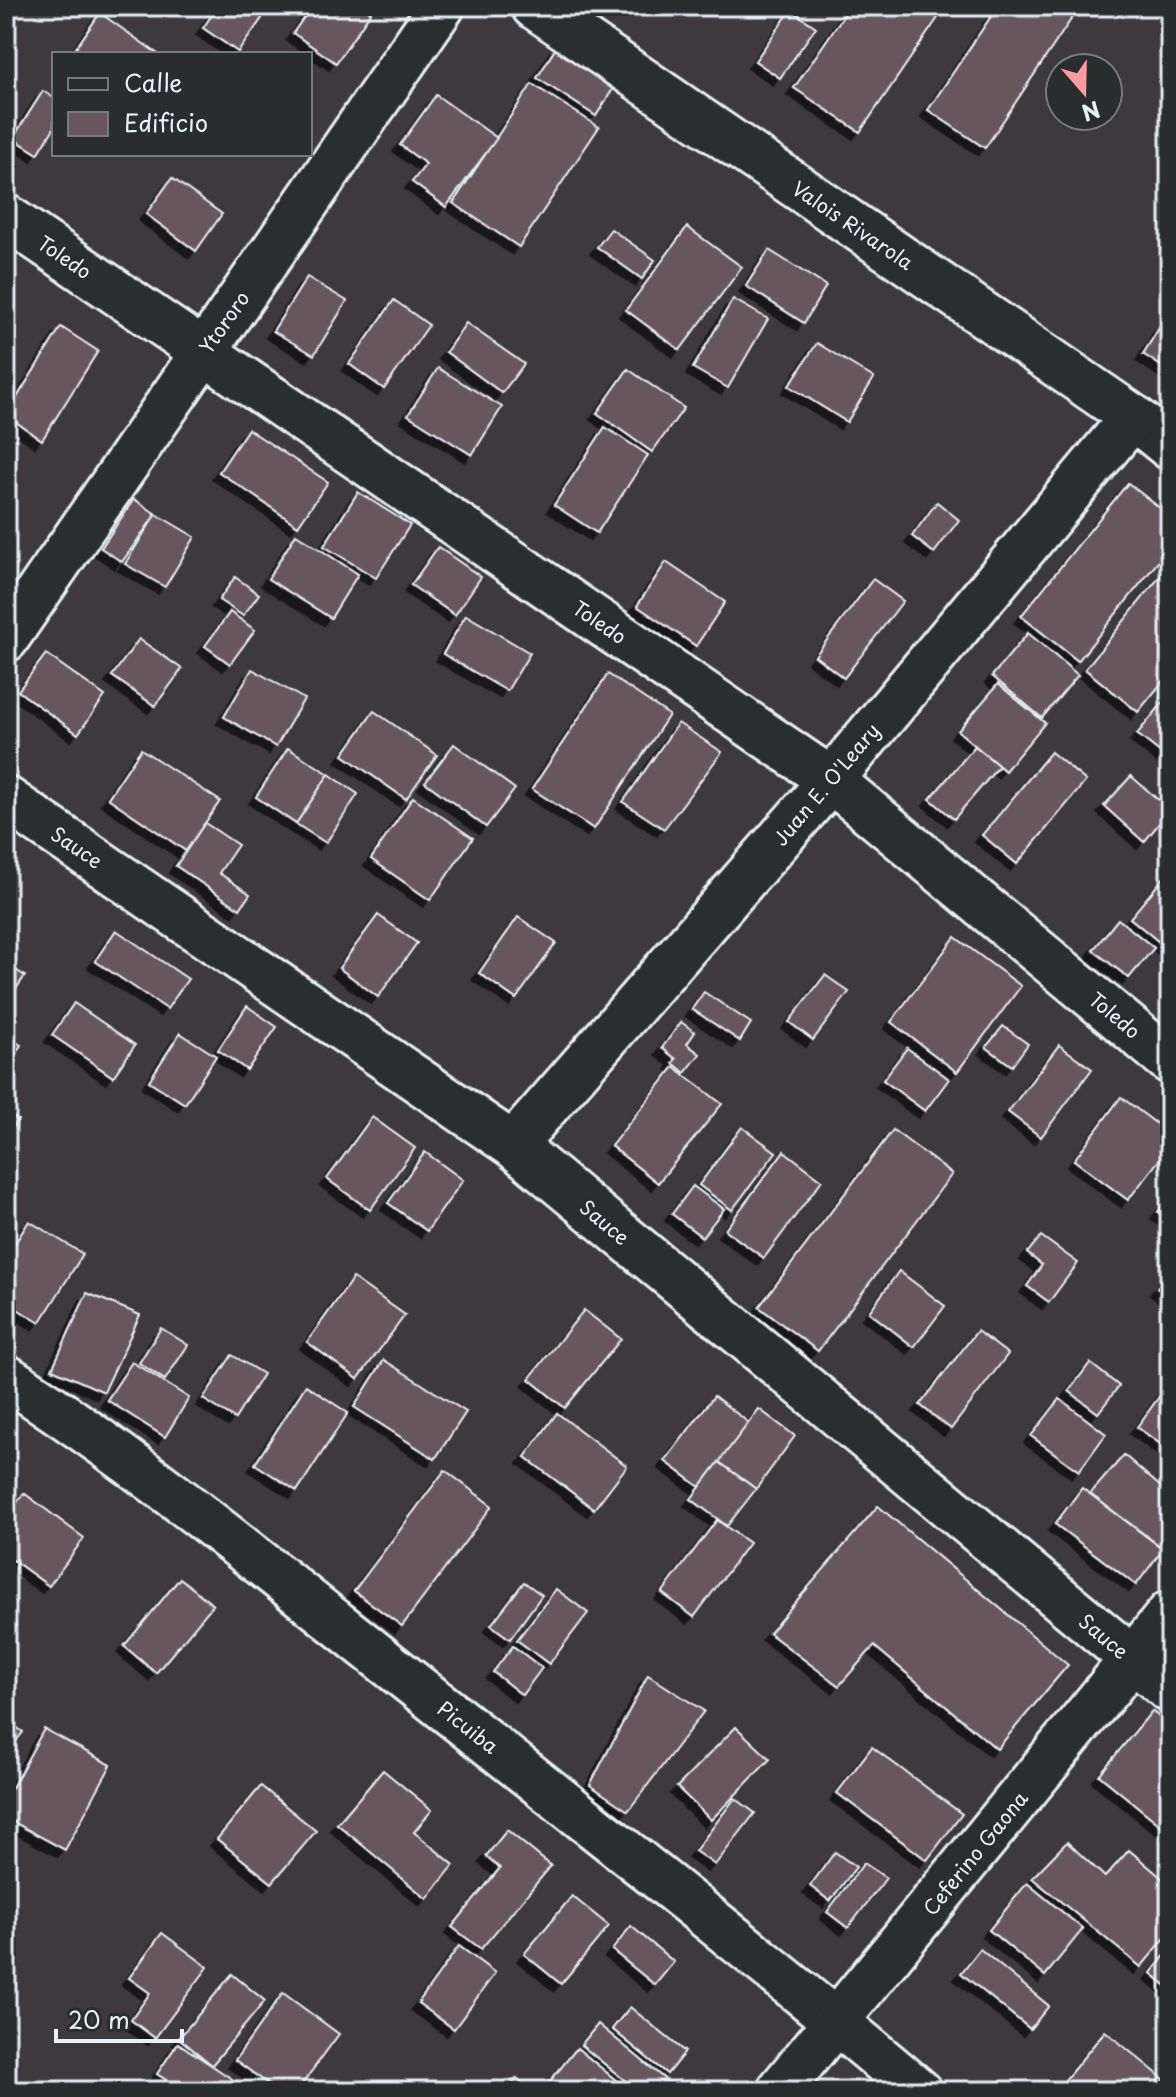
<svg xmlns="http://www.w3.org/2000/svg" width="1176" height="2097" font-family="'Playpen Sans',sans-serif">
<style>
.building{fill:#68565d;stroke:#e8f1f8;stroke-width:2;filter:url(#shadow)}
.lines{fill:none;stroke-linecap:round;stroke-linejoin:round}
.minor-casing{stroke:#e8f1f8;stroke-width:50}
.minor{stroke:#2a2d2e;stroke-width:44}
.labels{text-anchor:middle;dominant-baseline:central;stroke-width:6;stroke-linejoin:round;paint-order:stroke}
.street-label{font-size:20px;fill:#e8f1f8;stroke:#2a2d2e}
</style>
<defs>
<filter id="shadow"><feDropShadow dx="-7" dy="7" stdDeviation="0" flood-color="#0009"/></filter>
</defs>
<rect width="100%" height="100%" fill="#3d393c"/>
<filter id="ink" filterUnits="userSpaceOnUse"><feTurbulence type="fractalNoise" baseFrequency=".0125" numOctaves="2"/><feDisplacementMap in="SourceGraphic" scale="16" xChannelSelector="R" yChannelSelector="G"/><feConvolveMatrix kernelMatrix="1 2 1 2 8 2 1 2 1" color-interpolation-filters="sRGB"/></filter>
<g filter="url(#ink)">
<!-- building -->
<g class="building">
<polygon points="218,6 268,6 270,7 238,52 203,28"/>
<polygon points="312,6 362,6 371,12 336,63 293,33"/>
<polygon points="850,6 946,6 860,132 794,88"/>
<polygon points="998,6 1080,6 985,148 928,110"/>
<polygon points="791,10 816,27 780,78 755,61"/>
<polygon points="100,13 158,54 85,54 76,48"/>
<polygon points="557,46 616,84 596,116 537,78"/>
<polygon points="532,84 599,127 519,247 453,203"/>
<polygon points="43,91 54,98 54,128 38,154 13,138"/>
<polygon points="436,95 497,138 446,207 412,182 426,164 400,145"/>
<polygon points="172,178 222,214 196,251 146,214"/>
<polygon points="687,227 742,267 680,350 626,310"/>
<polygon points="611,229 655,260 642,279 597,247"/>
<polygon points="769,250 826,286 804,323 746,286"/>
<polygon points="307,277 347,301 314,355 273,331"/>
<polygon points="733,299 768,319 728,388 693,368"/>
<polygon points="394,300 429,325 384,389 349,364"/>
<polygon points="466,323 524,364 502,393 446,352"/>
<polygon points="1161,325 1170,331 1170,372 1143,354"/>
<polygon points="61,327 98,351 42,440 6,415"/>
<polygon points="817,343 874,378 847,422 789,386"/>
<polygon points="438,368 502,407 472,455 408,415"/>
<polygon points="628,369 684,408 652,452 597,413"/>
<polygon points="605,427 648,455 597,533 554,505"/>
<polygon points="248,429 328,482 298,526 219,472"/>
<polygon points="1128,483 1170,516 1170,547 1078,661 1021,616"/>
<polygon points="358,492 410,525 376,578 324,546"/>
<polygon points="134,499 156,514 122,562 101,548"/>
<polygon points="937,502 959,520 934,553 912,536"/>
<polygon points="156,514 195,537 165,587 125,564"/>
<polygon points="296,534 358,574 331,618 268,579"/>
<polygon points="438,547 481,577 455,615 411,585"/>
<polygon points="666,562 725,602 696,646 637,606"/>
<polygon points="1170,564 1170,673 1138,712 1085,669"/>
<polygon points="235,577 259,594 243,616 219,600"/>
<polygon points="873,579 903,601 844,678 815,656"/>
<polygon points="230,612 255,630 230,664 205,646"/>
<polygon points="466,615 530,653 507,691 443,654"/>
<polygon points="1028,633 1078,675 1042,718 992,676"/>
<polygon points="139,639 182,669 155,706 112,676"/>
<polygon points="46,654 105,696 78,734 18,691"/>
<polygon points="252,669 304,699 276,747 224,717"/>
<polygon points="608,674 669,715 594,829 532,789"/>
<polygon points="998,684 1045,723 1005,771 958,731"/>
<polygon points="1170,694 1170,760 1137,734"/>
<polygon points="374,711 437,755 406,799 343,755"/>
<polygon points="678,723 722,752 664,829 623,802"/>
<polygon points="454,744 515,789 486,827 425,782"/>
<polygon points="975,746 999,766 954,819 930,799"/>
<polygon points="288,748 329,774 296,824 256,797"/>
<polygon points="141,749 220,801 186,851 108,798"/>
<polygon points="1051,752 1086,781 1017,864 982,835"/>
<polygon points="329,774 358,794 326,843 296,824"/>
<polygon points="1131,776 1170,810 1144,842 1104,806"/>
<polygon points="413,797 473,838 430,900 371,859"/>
<polygon points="205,823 238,845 219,873 250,894 240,909 176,866"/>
<polygon points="1170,870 1170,951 1130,918"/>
<polygon points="378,915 417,943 378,997 339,968"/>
<polygon points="518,917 556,943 516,999 479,973"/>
<polygon points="1118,919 1154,948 1129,978 1093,950"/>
<polygon points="116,930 188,979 167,1009 95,961"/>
<polygon points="955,937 1021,986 957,1072 891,1022"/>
<polygon points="6,964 25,976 6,1003"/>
<polygon points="825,975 849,992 813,1040 789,1022"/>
<polygon points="704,992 751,1023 740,1041 692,1009"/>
<polygon points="74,1003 135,1045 113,1077 52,1035"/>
<polygon points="247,1006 277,1027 247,1070 218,1050"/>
<polygon points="681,1022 695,1032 687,1044 700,1054 685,1073 673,1063 676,1059 662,1048"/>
<polygon points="1003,1026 1028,1044 1012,1066 986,1047"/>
<polygon points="180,1033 216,1056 185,1104 149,1081"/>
<polygon points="6,1036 21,1045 6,1068"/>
<polygon points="1059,1045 1092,1069 1041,1137 1008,1112"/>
<polygon points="907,1048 949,1079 925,1111 883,1080"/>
<polygon points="674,1067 722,1104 658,1183 611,1146"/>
<polygon points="1121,1097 1170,1134 1170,1146 1128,1200 1074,1160"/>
<polygon points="6,1112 18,1120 6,1138"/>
<polygon points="372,1117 415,1148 370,1210 327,1179"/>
<polygon points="742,1127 776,1152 732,1210 699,1185"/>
<polygon points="893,1130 952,1174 818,1351 759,1307"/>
<polygon points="784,1151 822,1180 764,1258 725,1230"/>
<polygon points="425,1152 463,1180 427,1231 388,1203"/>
<polygon points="693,1186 724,1209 702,1237 672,1214"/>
<polygon points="1170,1196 1170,1221 1158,1212"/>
<polygon points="29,1221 83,1254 40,1323 6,1302 6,1258"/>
<polygon points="1041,1236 1078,1263 1049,1302 1027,1286 1042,1265 1027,1253"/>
<polygon points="899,1271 945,1306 914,1347 869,1312"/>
<polygon points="1170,1271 1170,1298 1157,1288"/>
<polygon points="353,1278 405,1315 358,1379 307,1342"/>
<polygon points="87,1293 140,1315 104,1392 52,1369"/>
<polygon points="584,1310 621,1339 565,1408 529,1379"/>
<polygon points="161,1328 188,1345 165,1380 139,1363"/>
<polygon points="977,1331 1008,1354 951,1429 920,1405"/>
<polygon points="232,1355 263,1374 235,1419 203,1399"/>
<polygon points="384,1360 466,1412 435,1459 354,1407"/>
<polygon points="132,1362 189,1398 165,1437 107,1400"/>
<polygon points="1090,1363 1119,1386 1098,1413 1069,1391"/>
<polygon points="306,1385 348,1413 297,1491 255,1464"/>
<polygon points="1167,1386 1170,1388 1170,1451 1137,1427"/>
<polygon points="714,1396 749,1423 700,1487 665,1461"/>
<polygon points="1060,1399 1106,1434 1079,1471 1031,1436"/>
<polygon points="759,1409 795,1436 756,1489 719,1462"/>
<polygon points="557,1413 627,1466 594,1509 525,1457"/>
<polygon points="1124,1455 1170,1495 1170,1533 1160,1546 1090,1494"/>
<polygon points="719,1462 756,1489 727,1526 691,1499"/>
<polygon points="445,1470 492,1506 402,1626 354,1591"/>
<polygon points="1082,1488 1163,1549 1136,1585 1055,1524"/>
<polygon points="24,1493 84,1538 49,1586 6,1555 6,1517"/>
<polygon points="878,1506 1068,1665 997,1749 874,1646 839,1686 769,1633"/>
<polygon points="717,1520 749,1543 694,1617 662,1593"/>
<polygon points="180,1578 213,1605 156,1673 124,1646"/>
<polygon points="524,1582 542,1595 510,1639 491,1625"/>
<polygon points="556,1589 588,1613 549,1664 517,1640"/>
<polygon points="513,1646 542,1668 522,1695 493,1672"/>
<polygon points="648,1675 704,1711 628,1811 590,1785"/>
<polygon points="1152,1711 1170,1726 1170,1833 1099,1775"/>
<polygon points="6,1720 23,1732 6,1754"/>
<polygon points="736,1727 770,1759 711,1820 677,1787"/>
<polygon points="44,1729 111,1765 65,1850 6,1818 6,1799"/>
<polygon points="872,1747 962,1814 927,1860 837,1793"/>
<polygon points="383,1770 432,1810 414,1832 454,1865 427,1899 337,1824"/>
<polygon points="261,1786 316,1831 272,1883 217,1839"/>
<polygon points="735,1798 755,1813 715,1865 695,1851"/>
<polygon points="507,1830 551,1866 481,1949 452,1927 500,1868 486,1856"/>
<polygon points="1067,1842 1105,1877 1129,1850 1170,1885 1170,1932 1141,1967 1032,1878"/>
<polygon points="835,1852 856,1867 830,1901 810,1886"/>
<polygon points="864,1863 886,1878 848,1928 827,1912"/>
<polygon points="1027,1883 1083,1929 1045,1976 989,1930"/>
<polygon points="572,1896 609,1926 561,1984 524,1954"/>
<polygon points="631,1926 674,1962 655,1985 612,1950"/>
<polygon points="162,1933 208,1967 155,2038 131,2020 150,1993 129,1978"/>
<polygon points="459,1946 495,1973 454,2029 418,2003"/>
<polygon points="980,1949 1049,2006 1030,2029 961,1973"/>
<polygon points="1170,1949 1170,1989 1151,1973"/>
<polygon points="232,1974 265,2001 212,2065 179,2038"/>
<polygon points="283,1993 339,2034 297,2091 278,2091 235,2060"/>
<polygon points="630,2007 685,2052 667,2074 612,2029"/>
<polygon points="598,2024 679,2091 638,2091 581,2045"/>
<polygon points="1105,2031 1165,2080 1155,2091 1056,2091"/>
<polygon points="178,2043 250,2091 183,2091 157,2074"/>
<polygon points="577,2048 629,2091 542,2091"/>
<polygon points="517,2078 532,2091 506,2091"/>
</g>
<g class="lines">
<defs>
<g id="minor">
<polyline points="534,6 1133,417 1170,447"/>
<polyline points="6,217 831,780 1170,1061"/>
<polyline points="6,639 442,6"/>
<polyline points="6,799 513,1145 1170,1690"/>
<polyline points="513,1145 831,780 1133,417"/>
<path d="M6 1377C151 1471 285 1583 421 1690 588 1822 756 1953 919 2091"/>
<polyline points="779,2091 1170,1613"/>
</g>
</defs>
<!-- minor casing -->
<use href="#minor" class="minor-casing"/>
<!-- minor -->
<use href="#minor" class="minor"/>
</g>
</g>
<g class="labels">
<!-- street labels -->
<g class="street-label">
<text transform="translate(853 225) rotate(34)">Valois Rivarola</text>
<text transform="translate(65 257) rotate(34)">Toledo</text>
<text transform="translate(224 322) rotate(-55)">Ytororo</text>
<text transform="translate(600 622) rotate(34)">Toledo</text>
<text transform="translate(826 784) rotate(-50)">Juan E. O'Leary</text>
<text transform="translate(77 847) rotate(34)">Sauce</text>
<text transform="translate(1115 1015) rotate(40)">Toledo</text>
<text transform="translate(605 1222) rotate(40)">Sauce</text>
<text transform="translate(1104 1636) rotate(40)">Sauce</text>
<text transform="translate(468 1727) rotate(38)">Picuiba</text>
<text transform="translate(975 1853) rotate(-51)">Ceferino Gaona</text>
</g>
</g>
<!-- margin -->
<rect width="1176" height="2097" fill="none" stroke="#2a2d2e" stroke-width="32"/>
<rect x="16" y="16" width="1144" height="2065" fill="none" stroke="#e8f1f8" stroke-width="3" filter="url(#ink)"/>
<!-- legend -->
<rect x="52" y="52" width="260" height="104" fill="#2a2d2e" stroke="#767b7f" stroke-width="2"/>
<rect x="68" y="78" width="40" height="12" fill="#2a2d2e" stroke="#767b7f" stroke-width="2"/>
<text x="124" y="92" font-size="24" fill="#e8f1f8">Calle</text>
<rect x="68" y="112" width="40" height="24" fill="#68565d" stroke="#767b7f" stroke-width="2"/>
<text x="124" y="132" font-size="24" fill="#e8f1f8">Edificio</text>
<!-- north arrow -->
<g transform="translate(1084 92) rotate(160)"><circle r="38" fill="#2a2d2e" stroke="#767b7f" stroke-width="2"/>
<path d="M0-6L14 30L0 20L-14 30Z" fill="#ff9aa2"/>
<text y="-12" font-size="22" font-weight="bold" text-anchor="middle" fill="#e8f1f8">N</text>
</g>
<!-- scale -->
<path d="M56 2029v12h126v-12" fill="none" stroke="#e8f1f8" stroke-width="4"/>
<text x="68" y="2029" font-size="24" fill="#e8f1f8" stroke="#2a2d2e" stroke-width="6" paint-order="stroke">20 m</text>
</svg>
